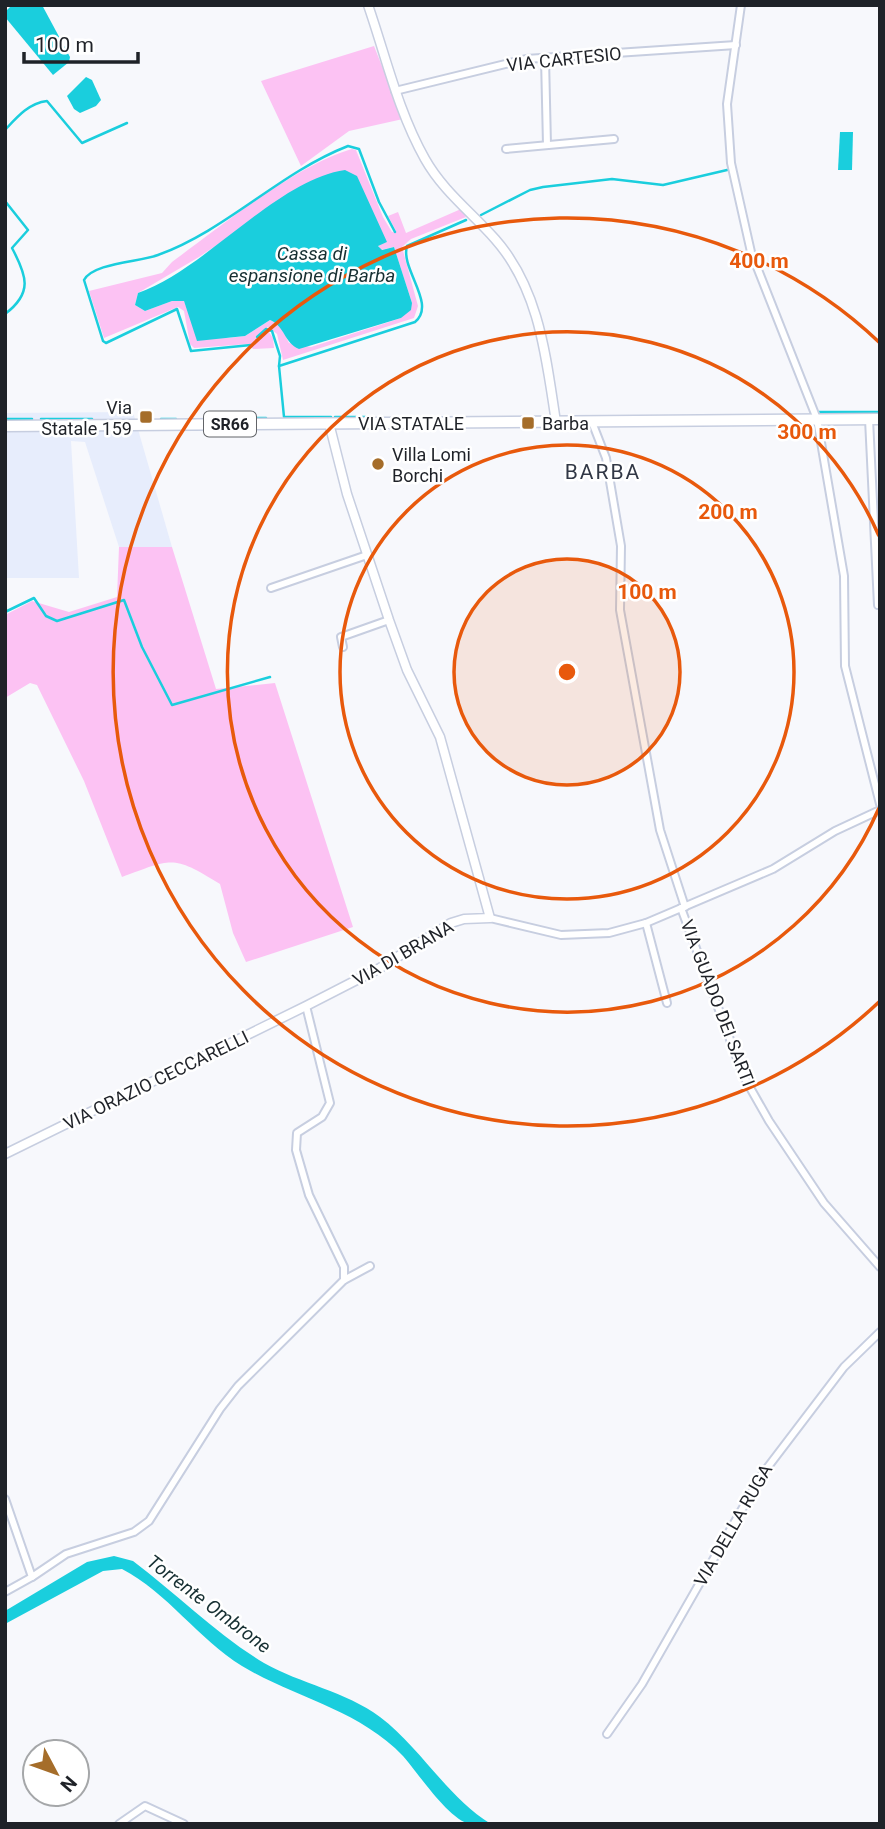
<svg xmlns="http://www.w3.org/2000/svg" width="885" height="1829" font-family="Roboto,sans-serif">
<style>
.built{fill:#e7edfc}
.green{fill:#fcc2f3;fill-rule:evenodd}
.water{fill:#1acedd}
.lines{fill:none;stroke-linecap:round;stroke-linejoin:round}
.stream{stroke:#1acedd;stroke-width:2.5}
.minor-casing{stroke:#c7cee0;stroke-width:10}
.tertiary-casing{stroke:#c7cee0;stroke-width:11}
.primary-casing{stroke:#c7cee0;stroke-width:13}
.minor{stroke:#fff;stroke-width:6}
.tertiary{stroke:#fff;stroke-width:8}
.primary{stroke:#fff;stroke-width:10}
.ring{fill:none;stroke:#e8590c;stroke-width:3.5}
.poi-dot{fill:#a56d2a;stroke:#fff;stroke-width:2.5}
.labels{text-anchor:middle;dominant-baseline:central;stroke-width:5;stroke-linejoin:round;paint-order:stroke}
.shield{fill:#fff;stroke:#626468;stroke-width:2}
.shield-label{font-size:16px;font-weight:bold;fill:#1f2228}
.street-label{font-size:18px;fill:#1f2228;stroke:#fff}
.poi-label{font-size:18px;fill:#1f2228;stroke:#fff;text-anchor:start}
.water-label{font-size:19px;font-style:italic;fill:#173033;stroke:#fff}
.quarter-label{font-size:21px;letter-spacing:2px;fill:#323846;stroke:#fff}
.centre{fill:#e8590c;stroke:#fff;stroke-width:3.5}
.ring-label{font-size:21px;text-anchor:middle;font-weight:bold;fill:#e8590c;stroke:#fff;stroke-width:5;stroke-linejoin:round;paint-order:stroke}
</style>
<rect width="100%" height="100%" fill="#f7f8fc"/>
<!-- built -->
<polygon class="built" points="133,412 172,547 119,547 85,442 71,441 79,578 5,578 5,413"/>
<!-- green -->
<g class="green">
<polygon points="374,46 403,119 349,131 301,166 261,81"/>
<path d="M352 149 356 150 383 217 392 232 396 231 388 216 398 212 406 233 461 209 466 217 411 239 402 247 418 306 414 318 283 360 277 334 268 327 255 337 260 338 269 332 273 338 274 348 253 349 249 344 194 348 190 344 184 311 178 307 104 338 89 291 162 273 172 262C221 226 296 165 352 149ZM311 182 387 242 378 245 381 250 394 247 412 303 401 318 386 323 311 347 289 343 280 325 270 320 245 336 228 338 190 317 184 301H172L145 311 135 305 138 293 199 257Z"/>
<path d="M119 547H172L216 689 275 683 353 927 246 962 233 933 220 884C173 855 173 858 122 877L84 781 37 685 30 683 5 698V615L32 601 69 612 117 597Z"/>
</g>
<!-- water -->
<g class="water">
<polygon points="12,5 42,5 70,57 69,62 53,75 5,17 6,11"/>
<polygon points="86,77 92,80 101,100 96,106 80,113 74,109 67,96"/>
<polygon points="840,132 853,132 852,170 838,170"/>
<path d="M345 170 357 176 387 242 378 246 382 250 394 247 412 303 411 310 401 318 299 349C284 343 285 326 270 320L245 336 197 341 184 301H172L145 311 135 305 138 293C205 270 276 180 345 170Z"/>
<path d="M114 1556 133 1561C177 1594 217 1635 264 1663 301 1684 345 1691 380 1717 421 1748 447 1797 491 1824 485 1824 476 1825 470 1824 449 1820 418 1773 403 1756 358 1709 295 1698 242 1666 198 1639 168 1593 122 1569L103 1571 5 1624V1611L87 1562Z"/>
</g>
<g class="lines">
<!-- stream -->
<g class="stream">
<path d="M5 130C17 117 29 103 47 101L82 143 127 123"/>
<path d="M5 201 28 230 12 248C27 276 33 293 5 314"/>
<polyline points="481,215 530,190 543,187 612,179 663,185 727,170"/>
<polyline points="257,337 266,329 272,331 280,356 279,366"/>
<path d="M251 345 191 351 177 309 106 343 103 341 84 280C93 263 139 262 158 255 227 230 279 173 348 146L359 149 379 202 395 232"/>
<polyline points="818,412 880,412"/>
<path d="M331 417H284L279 366 415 322C437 304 400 269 407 246L466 220"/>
<polyline points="335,417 371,417"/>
<polyline points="233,418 266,418"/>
<polyline points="5,419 32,419"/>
<polyline points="41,419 92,419"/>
<polyline points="161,419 176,419"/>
<polyline points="5,612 34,598 46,616 57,621 124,600 142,647 172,705 270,677"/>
</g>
<defs>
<g id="minor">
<polyline points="741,5 727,104 731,163 751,252 817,419 844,576 845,666 880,804"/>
<polyline points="545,58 547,145"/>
<polyline points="395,91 526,59 736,45"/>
<polyline points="506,149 614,139"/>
<polyline points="869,419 878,605"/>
<polyline points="592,422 606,458 621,546 620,610 660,830 685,907"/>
<polyline points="271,588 367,555"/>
<polyline points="343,647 341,637 389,620"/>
<polyline points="681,908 744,1077 769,1121 824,1203 880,1267"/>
<polyline points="490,918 561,935 609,933 646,923 773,869 835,831 880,810"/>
<polyline points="646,923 667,1003"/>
<polyline points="306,1006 330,1103 322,1117 297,1133 296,1150 309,1195 344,1267 344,1280"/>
<polyline points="5,1499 32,1577 66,1554 134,1532 149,1521 220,1409 238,1386 344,1280 370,1266"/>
<polyline points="5,1592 32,1577"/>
<polyline points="607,1734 642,1684 761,1476 844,1367 880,1332"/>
<polyline points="119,1824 145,1806 184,1824"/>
</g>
<g id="tertiary">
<path d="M368 5C386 57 398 111 425 159 443 191 471 212 495 239 540 290 546 358 556 422"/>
<polyline points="5,1154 306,1006 380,968 451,923 464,919 490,918 440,737 407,670 389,620 347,494 329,423"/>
</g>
<polyline id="primary" points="5,426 880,419"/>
</defs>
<!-- minor casing -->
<use href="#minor" class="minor-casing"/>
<!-- tertiary casing -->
<use href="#tertiary" class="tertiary-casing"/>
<!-- primary casing -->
<use href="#primary" class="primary-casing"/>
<!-- minor -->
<use href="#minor" class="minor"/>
<!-- tertiary -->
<use href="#tertiary" class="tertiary"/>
<!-- primary -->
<use href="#primary" class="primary"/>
</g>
<!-- distance rings -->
<circle cx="567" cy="672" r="113" fill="#e8590c" fill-opacity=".12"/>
<g class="ring">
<circle cx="567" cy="672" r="113"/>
<circle cx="567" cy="672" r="227"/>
<path d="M879 808A340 340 0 1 1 879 536"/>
<path d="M880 1001A454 454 0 1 1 880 343"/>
</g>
<!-- markers -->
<g class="poi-dot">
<rect x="139" y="410" width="14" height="14" rx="3.5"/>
<rect x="521" y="416" width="14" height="14" rx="3.5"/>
<circle cx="378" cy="464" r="7"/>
</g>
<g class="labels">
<!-- shield labels -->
<rect class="shield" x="204" y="411.5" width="52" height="25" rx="5"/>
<g class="shield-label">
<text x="230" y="424">SR66</text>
</g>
<!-- street labels -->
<g class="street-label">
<text transform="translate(564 59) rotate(-6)">VIA CARTESIO</text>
<text x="411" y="423">VIA STATALE</text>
<text transform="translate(403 953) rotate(-30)">VIA DI BRANA</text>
<text transform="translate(718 1003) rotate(69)">VIA GUADO DEI SARTI</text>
<text transform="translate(156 1080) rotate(-26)">VIA ORAZIO CECCARELLI</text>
<text transform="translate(733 1525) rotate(-60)">VIA DELLA RUGA</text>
</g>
<!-- poi labels -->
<g class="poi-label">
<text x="132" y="407" text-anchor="end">Via<tspan x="132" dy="21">Statale 159</tspan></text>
<text x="542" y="423">Barba</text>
<text x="392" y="454">Villa Lomi<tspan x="392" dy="21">Borchi</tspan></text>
</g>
<!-- water labels -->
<g class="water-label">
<text x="312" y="253">Cassa di<tspan x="312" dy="22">espansione di Barba</tspan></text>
<text transform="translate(209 1604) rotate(37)">Torrente Ombrone</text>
</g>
<!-- quarter labels -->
<g class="quarter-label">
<text x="603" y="472">BARBA</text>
</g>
</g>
<circle cx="567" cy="672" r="10" class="centre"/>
<g class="ring-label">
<text x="759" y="268">400 m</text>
<text x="807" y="439">300 m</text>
<text x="728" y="519">200 m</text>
<text x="647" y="599">100 m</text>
</g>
<!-- border -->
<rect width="885" height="1829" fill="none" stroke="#1f2228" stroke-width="14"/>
<!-- north arrow -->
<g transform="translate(56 1773) rotate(131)"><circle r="33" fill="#ffffff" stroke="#a5a7a9" stroke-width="2"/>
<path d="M0-5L12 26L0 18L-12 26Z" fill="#a56d2a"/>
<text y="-10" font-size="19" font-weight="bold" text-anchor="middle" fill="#1f2228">N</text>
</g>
<!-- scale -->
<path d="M24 52v10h114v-10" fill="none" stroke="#1f2228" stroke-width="3.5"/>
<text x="35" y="52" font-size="21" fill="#1f2228" stroke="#ffffff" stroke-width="5" paint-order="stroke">100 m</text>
</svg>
